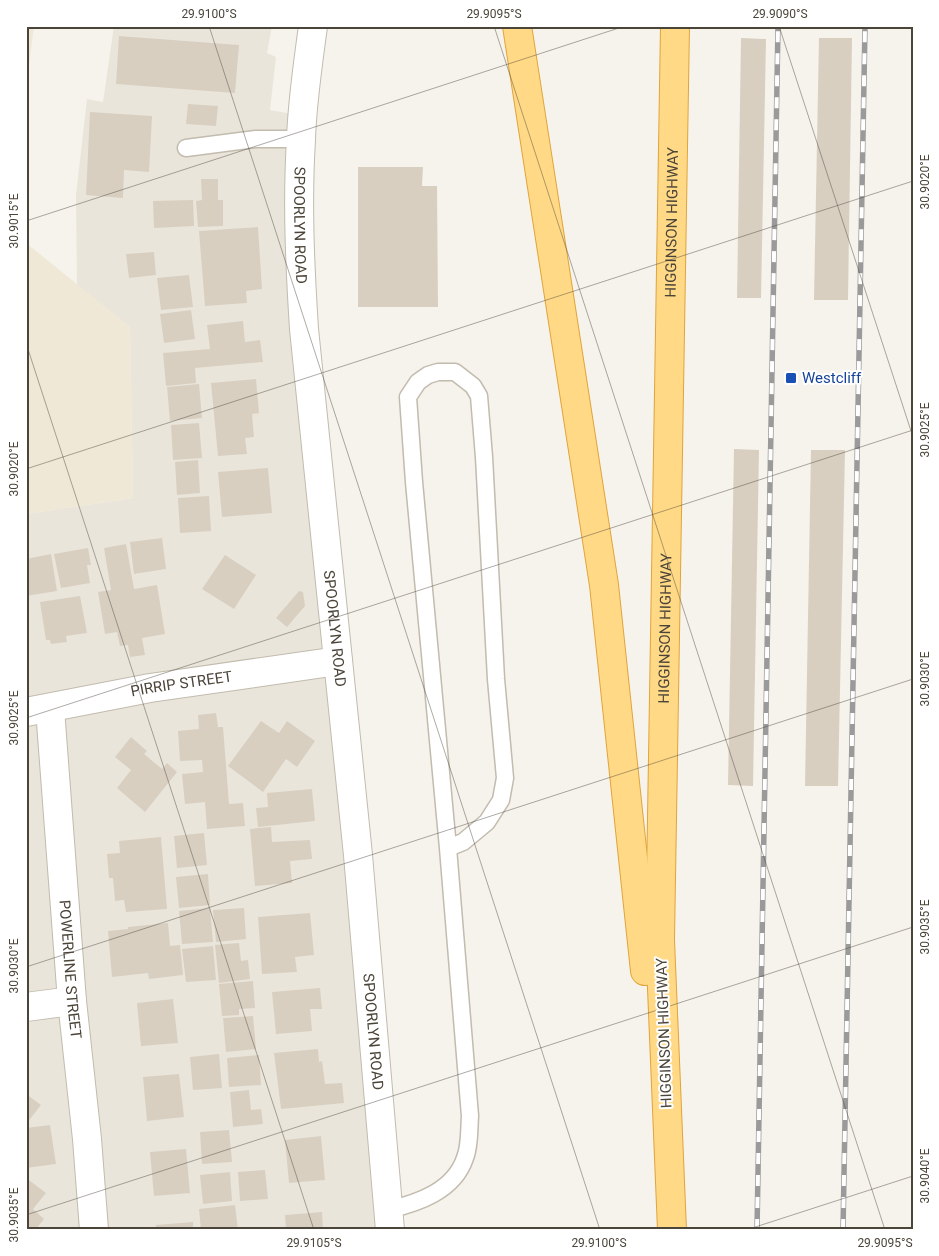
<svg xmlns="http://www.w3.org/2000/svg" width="939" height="1256" font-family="Roboto,sans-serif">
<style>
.residential{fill:#eae5da}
.education{fill:#efe8d6}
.building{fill:#d8cfc1}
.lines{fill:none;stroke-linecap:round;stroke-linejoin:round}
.service-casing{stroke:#c2bbae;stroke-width:19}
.minor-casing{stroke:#c2bbae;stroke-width:30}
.trunk-casing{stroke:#e0a43c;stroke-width:30}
.service{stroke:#fff;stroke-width:16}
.minor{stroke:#fff;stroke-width:28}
.trunk{stroke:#ffd985;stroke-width:28}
.rail-casing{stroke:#9a9a9a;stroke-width:5.5}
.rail{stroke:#fff;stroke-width:4;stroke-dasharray:11;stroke-linecap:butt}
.ticks{fill:none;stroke:#4b4439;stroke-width:1;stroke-opacity:0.45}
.transit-dot{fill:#1a4fb4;stroke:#fff;stroke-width:2}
.labels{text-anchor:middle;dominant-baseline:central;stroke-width:4;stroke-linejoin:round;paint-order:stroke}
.street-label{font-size:15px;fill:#4b4439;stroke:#fff}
.transit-label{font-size:15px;fill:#164399;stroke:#fff;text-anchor:start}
.neatline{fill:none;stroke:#4b4439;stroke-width:2}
.ticks-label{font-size:12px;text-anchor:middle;fill:#4b4439}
</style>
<rect width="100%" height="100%" fill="#f6f3ec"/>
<!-- residential -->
<polygon class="residential" points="114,26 272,26 267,53 276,57 270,110 303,116 301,140 391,1230 26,1230 26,514 133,498 130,327 77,285 76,195 87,99 103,102"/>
<!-- education -->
<g class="education">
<polygon points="26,26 34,26 26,88"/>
<polygon points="26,243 130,327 133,498 26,514"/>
</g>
<!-- building -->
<g class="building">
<polygon points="119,36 239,45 235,93 116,84"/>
<polygon points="741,38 766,39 761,298 737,298"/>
<polygon points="819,38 852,38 848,300 814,300"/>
<polygon points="188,104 218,106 216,126 186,124"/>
<polygon points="90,112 152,116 149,172 124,170 123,198 86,195"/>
<polygon points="358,167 423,167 422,186 437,186 438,307 358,307"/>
<polygon points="201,179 218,179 218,200 223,200 223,226 198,227 196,201 202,200"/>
<polygon points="193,200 194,226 154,228 153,201"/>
<polygon points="258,227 262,289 246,291 247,303 205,306 199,231"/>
<polygon points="154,252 156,275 129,278 126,254"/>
<polygon points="189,275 193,307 161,310 157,278"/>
<polygon points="191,310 195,339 164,343 160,314"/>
<polygon points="243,321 245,342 260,340 263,362 195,368 196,383 166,386 163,353 210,349 207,325"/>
<polygon points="256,379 259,413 252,414 254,437 245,438 247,454 218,456 211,383"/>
<polygon points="199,384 202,418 170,421 167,387"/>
<polygon points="199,423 202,458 173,460 171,425"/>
<polygon points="734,449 759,450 753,786 728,785"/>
<polygon points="811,450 845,450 838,786 805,786"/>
<polygon points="198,460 200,493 177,495 175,462"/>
<polygon points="268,468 272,513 222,517 218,472"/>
<polygon points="209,496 211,531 180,533 178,498"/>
<polygon points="162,538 166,569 134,574 130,542"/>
<polygon points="126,544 134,589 157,585 165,634 142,638 145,655 130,657 128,645 120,646 117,632 105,634 98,592 111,590 104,548"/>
<polygon points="88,548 91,565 87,565 90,583 61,588 54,554"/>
<polygon points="51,554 57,591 26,596 26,559"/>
<polygon points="225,555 256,575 234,609 202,589"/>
<polygon points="299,591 303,592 305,606 287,627 276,618"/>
<polygon points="80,596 87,633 66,636 67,642 51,644 50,640 46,640 40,602"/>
<polygon points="216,713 218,727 223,727 229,804 243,803 245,826 207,829 205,802 185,804 182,774 203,772 202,760 180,761 178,731 199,729 198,715"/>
<polygon points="261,721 279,733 287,721 315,741 297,767 286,759 263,792 228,766"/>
<polygon points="131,737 147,751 144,754 162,769 167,763 177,772 145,812 117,788 131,770 115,757"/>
<polygon points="312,789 315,821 258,827 256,808 268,807 267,793"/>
<polygon points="271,827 272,842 310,840 312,859 290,861 292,883 255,886 250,829"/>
<polygon points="204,833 207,865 177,868 174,836"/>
<polygon points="161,837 167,909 126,912 124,900 115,901 113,878 109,878 107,854 120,853 119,841"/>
<polygon points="208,874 210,905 179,908 176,877"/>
<polygon points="210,908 213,942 182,944 179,911"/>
<polygon points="244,908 246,939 216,942 213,910"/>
<polygon points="310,913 314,955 295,957 297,972 262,974 258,917"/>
<polygon points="168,923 170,946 180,945 183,975 149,979 148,973 112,977 108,931 128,929 128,927"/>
<polygon points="239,943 241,961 248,960 250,979 219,983 215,945"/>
<polygon points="213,946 216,980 186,982 182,949"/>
<polygon points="253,981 255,1008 239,1009 239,1015 222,1016 219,984"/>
<polygon points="320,988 322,1009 310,1009 312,1031 276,1034 272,992"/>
<polygon points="173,999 178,1043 141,1046 137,1003"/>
<polygon points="253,1016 256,1049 226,1052 223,1018"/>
<polygon points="318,1049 319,1062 322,1061 325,1084 342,1083 344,1103 281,1109 274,1053"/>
<polygon points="219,1054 222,1088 193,1090 190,1057"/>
<polygon points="259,1055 261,1085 229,1087 227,1058"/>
<polygon points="179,1074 184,1117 147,1121 143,1077"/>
<polygon points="249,1090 251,1110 261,1109 263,1124 233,1127 230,1092"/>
<polygon points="26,1094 41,1105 26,1124"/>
<polygon points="50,1125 56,1164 26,1168 26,1128"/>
<polygon points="229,1130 232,1162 202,1164 200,1132"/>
<polygon points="321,1136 325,1180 289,1183 285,1140"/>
<polygon points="186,1149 190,1193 154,1196 150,1152"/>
<polygon points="265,1170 268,1199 240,1201 238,1172"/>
<polygon points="230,1172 232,1201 203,1204 200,1175"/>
<polygon points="26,1178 46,1193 33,1209 44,1219 35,1230 26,1230"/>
<polygon points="235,1205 238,1230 201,1230 199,1209"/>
<polygon points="322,1212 323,1230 286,1230 285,1215"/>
<polygon points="193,1222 193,1230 156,1230 156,1225"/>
</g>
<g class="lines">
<defs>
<g id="service">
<polyline points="186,148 256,139 301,139"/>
<path d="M388 1210C418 1203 454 1191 465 1158 470 1146 469 1129 470 1116L448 848 414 482 408 397 418 382 428 375 438 372H455L473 386 479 396 484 457 496 679 505 778 501 800 487 822 463 842 448 848"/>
</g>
<g id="minor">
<path id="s1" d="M313 26C308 64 302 102 301 140 297 203 300 266 304 329L358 855 390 1230"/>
<path id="s2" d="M50 709 72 1001 87 1139 94 1230"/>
<path id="s3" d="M26 712 150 688 338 661"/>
<polyline points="26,1007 72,1001"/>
</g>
<g id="trunk">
<polyline points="517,26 604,585 645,971"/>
<path id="s4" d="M672 1230 660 940 675 26"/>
</g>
</defs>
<!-- service casing -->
<use href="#service" class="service-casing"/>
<!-- minor casing -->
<use href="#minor" class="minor-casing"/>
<!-- trunk casing -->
<use href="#trunk" class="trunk-casing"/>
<!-- service -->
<use href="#service" class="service"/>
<!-- minor -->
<use href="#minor" class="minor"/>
<!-- trunk -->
<use href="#trunk" class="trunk"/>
<defs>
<g id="rail">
<polyline points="757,1230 778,26"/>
<polyline points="843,1230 865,26"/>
</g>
</defs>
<!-- rail casing -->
<use href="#rail" class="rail-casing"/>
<!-- rail -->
<use href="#rail" class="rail"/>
</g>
<!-- ticks -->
<path class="ticks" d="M209 26 600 1230M494 26 885 1230M779 26 913 437M26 221 625 26M26 343 314 1230M26 469 913 181M26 718 913 430M26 967 913 679M26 1215 913 927M26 1221 29 1230M746 1230 913 1176"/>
<!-- markers -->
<rect class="transit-dot" x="785" y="372" width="12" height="12" rx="2.5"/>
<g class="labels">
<!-- street labels -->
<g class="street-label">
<text stroke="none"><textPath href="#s4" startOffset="1008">HIGGINSON HIGHWAY</textPath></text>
<text stroke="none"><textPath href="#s1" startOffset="200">SPOORLYN ROAD</textPath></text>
<text stroke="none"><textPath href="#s1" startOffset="605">SPOORLYN ROAD</textPath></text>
<text stroke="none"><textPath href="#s4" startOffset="602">HIGGINSON HIGHWAY</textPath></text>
<text stroke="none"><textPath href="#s3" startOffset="158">PIRRIP STREET</textPath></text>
<text stroke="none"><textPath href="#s2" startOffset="261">POWERLINE STREET</textPath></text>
<text stroke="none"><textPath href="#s1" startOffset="1010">SPOORLYN ROAD</textPath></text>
<text transform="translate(664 1033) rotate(-92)">HIGGINSON HIGHWAY</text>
</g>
<!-- transit labels -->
<g class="transit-label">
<text x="802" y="378">Westcliff</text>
</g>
</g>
<!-- border -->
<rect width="939" height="1256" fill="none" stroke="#ffffff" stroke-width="55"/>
<rect x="28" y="28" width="884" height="1200" class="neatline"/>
<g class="ticks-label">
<text x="209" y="18">29.9100°S</text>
<text x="494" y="18">29.9095°S</text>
<text x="780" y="18">29.9090°S</text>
<text transform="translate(925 182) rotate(-90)" y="4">30.9020°E</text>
<text transform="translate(14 221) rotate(-90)" y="4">30.9015°E</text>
<text transform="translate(925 430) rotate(-90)" y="4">30.9025°E</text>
<text transform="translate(14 469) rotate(-90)" y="4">30.9020°E</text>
<text transform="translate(925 679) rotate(-90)" y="4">30.9030°E</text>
<text transform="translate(14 718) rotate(-90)" y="4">30.9025°E</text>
<text transform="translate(925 927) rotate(-90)" y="4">30.9035°E</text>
<text transform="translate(14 966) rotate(-90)" y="4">30.9030°E</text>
<text transform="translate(925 1176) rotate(-90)" y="4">30.9040°E</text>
<text transform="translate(14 1215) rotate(-90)" y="4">30.9035°E</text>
<text x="314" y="1247">29.9105°S</text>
<text x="599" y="1247">29.9100°S</text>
<text x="885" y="1247">29.9095°S</text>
</g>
</svg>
